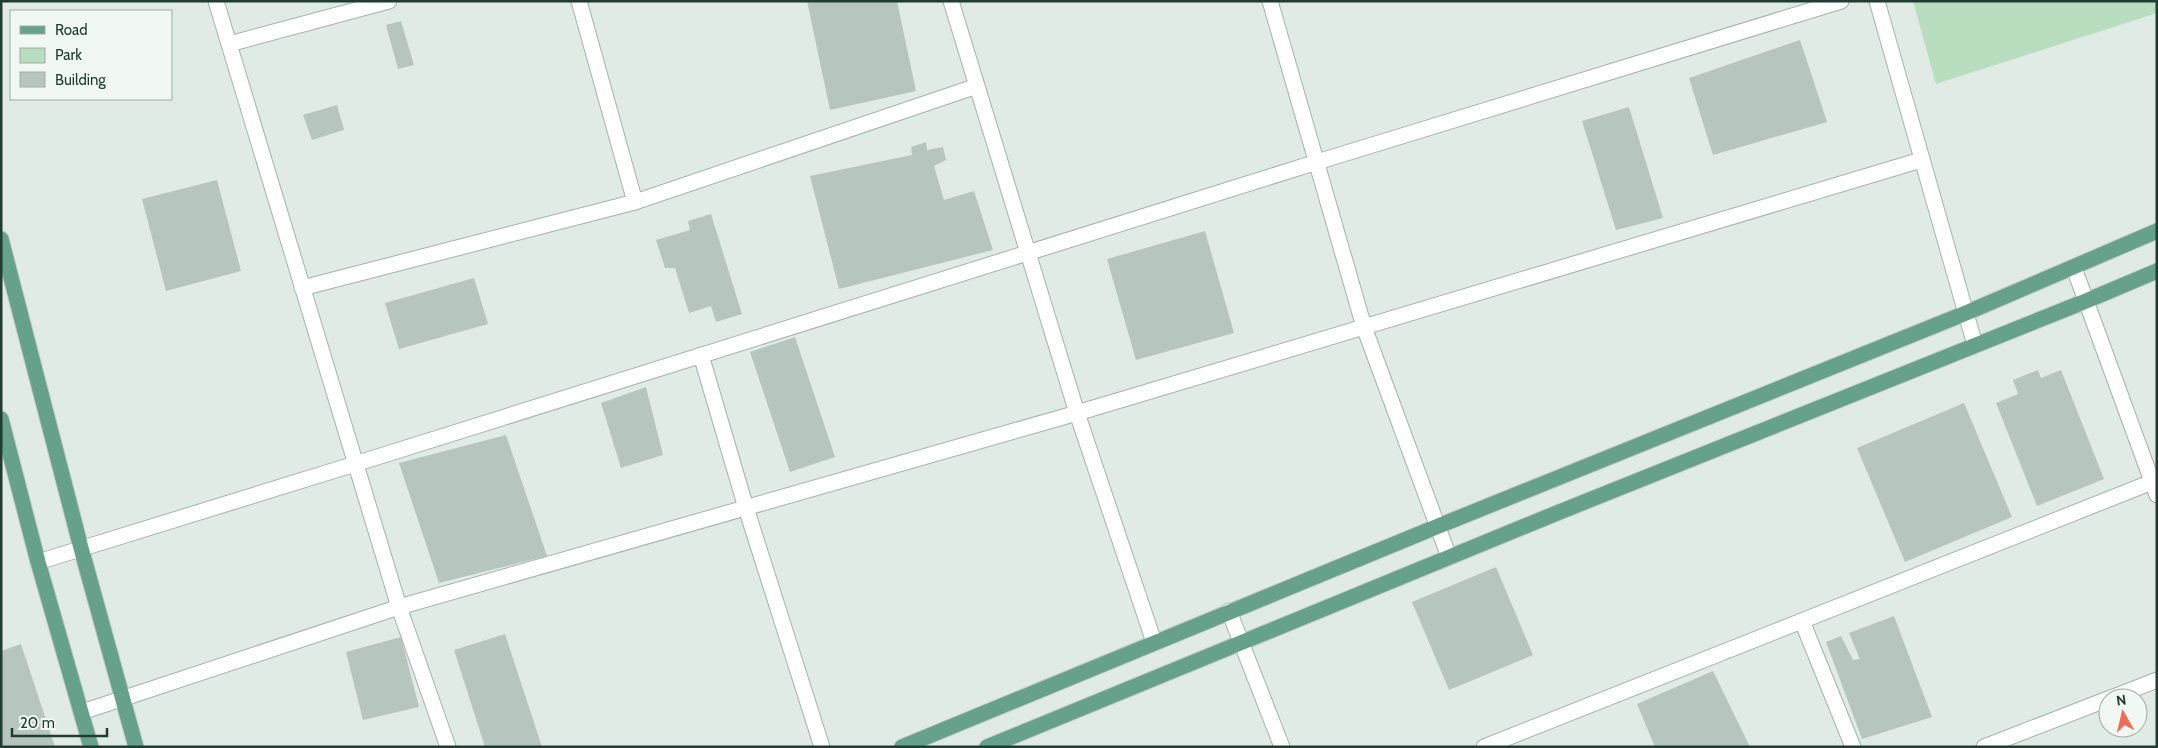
<svg xmlns="http://www.w3.org/2000/svg" width="2158" height="748" viewBox="0 0 2158 748" font-family="Cabin,sans-serif">
<rect width="100%" height="100%" fill="#e1ebe5"/>
<path fill="#b9ddbf" d="M1913 1H2157V13L1936 84Z"/>
<g fill="#b6c6be">
<path d="M807 1H897L916 91 830 110Z"/>
<path d="M401 21 414 65 398 69 386 25Z"/>
<path d="M1800 40 1827 122 1713 155 1689 78Z"/>
<path d="M337 105 344 130 312 140 303 115Z"/>
<path d="M1629 107 1663 218 1616 230 1582 121Z"/>
<path d="M926 142 927 150 943 147 946 160 934 166 944 200 974 191 993 250 839 289 810 176 912 155 911 147Z"/>
<path d="M217 180 241 271 166 291 142 199Z"/>
<path d="M711 214 742 314 716 322 711 306 689 313 675 268H665L656 240 690 230 688 221Z"/>
<path d="M1205 231 1234 333 1136 360 1107 259Z"/>
<path d="M474 278 488 324 399 349 385 303Z"/>
<path d="M795 337 835 457 790 472 750 352Z"/>
<path d="M2038 370 2041 378 2061 370 2104 479 2037 506 1996 403 2018 394 2013 380Z"/>
<path d="M646 387 663 455 621 468 601 403Z"/>
<path d="M1964 403 2012 517 1905 562 1857 448Z"/>
<path d="M506 435 547 556 439 583 399 463Z"/>
<path d="M1496 567 1533 655 1449 690 1412 602Z"/>
<path d="M1894 616 1932 717 1862 739 1826 642 1841 636 1853 660 1860 659 1849 633Z"/>
<path d="M505 634 542 747H485L454 650Z"/>
<path d="M401 637 419 707 363 720 346 652Z"/>
<path d="M21 644 55 747H1V651Z"/>
<path d="M1713 671 1750 747H1655L1637 704Z"/>
</g>
<g fill="none" stroke-linecap="round" stroke-linejoin="round">
<g stroke="#a4b3ac" stroke-width="17">
<g id="minor">
<path d="M216 1 399 607 448 747"/>
<path d="M579 1 635 202"/>
<path d="M951 1 1077 413 1154 642"/>
<path d="M1270 1 1364 327 1449 557"/>
<path d="M1877 1 1975 345"/>
<path d="M229 44 389 1"/>
<path d="M2074 268 2157 495"/>
<path d="M302 288 635 202 977 86"/>
<path d="M701 355 746 508 822 747"/>
<path d="M38 562 355 464 1317 162 1841 1"/>
<path d="M1229 611 1282 747"/>
<path d="M1802 621 1853 747"/>
<path d="M2111 698 2157 680"/>
<path d="M82 712 399 607 1077 413 1921 160"/>
<path d="M1484 747 2152 482"/>
<path d="M1984 747 2108 699"/>
</g>
</g>
<g stroke="#c1c8c6" stroke-width="17">
<g id="primary">
<path d="M1 239 81 548 136 747"/>
<path d="M1 419 38 562 91 747"/>
<path d="M902 747 1436 527 1966 313 2157 231"/>
<path d="M987 747 1557 513 2086 301 2157 271"/>
</g>
</g>
<use href="#minor" stroke="#fff" stroke-width="15"/>
<use href="#primary" stroke="#65a18b" stroke-width="15"/>
</g>
<rect width="2158" height="748" fill="none" stroke="#213c32" stroke-width="5"/>
<rect x="10" y="10" width="162" height="90" fill="#f1f8f4" stroke="#9eada6"/>
<rect x="20" y="26" width="25" height="8" fill="#65a18b" stroke="#9eada6"/>
<text x="55" y="35" font-size="15" fill="#213c32">Road</text>
<rect x="20" y="48" width="25" height="15" fill="#b9ddbf" stroke="#9eada6"/>
<text x="55" y="60" font-size="15" fill="#213c32">Park</text>
<rect x="20" y="72" width="25" height="15" fill="#b6c6be" stroke="#9eada6"/>
<text x="55" y="85" font-size="15" fill="#213c32">Building</text>
<g transform="translate(2123 713) rotate(352)"><circle r="24" fill="#f1f8f4" stroke="#9eada6"/>
<path d="M0-4L9 19L0 12L-9 19Z" fill="#f26c59"/>
<text y="-8" font-size="14" font-weight="bold" text-anchor="middle" fill="#213c32">N</text>
</g>
<path d="M12 728v8h95v-8" fill="none" stroke="#213c32" stroke-width="2.5"/>
<text x="20" y="728" font-size="15" fill="#213c32" stroke="#f1f8f4" stroke-width="4" paint-order="stroke">20 m</text>
</svg>
